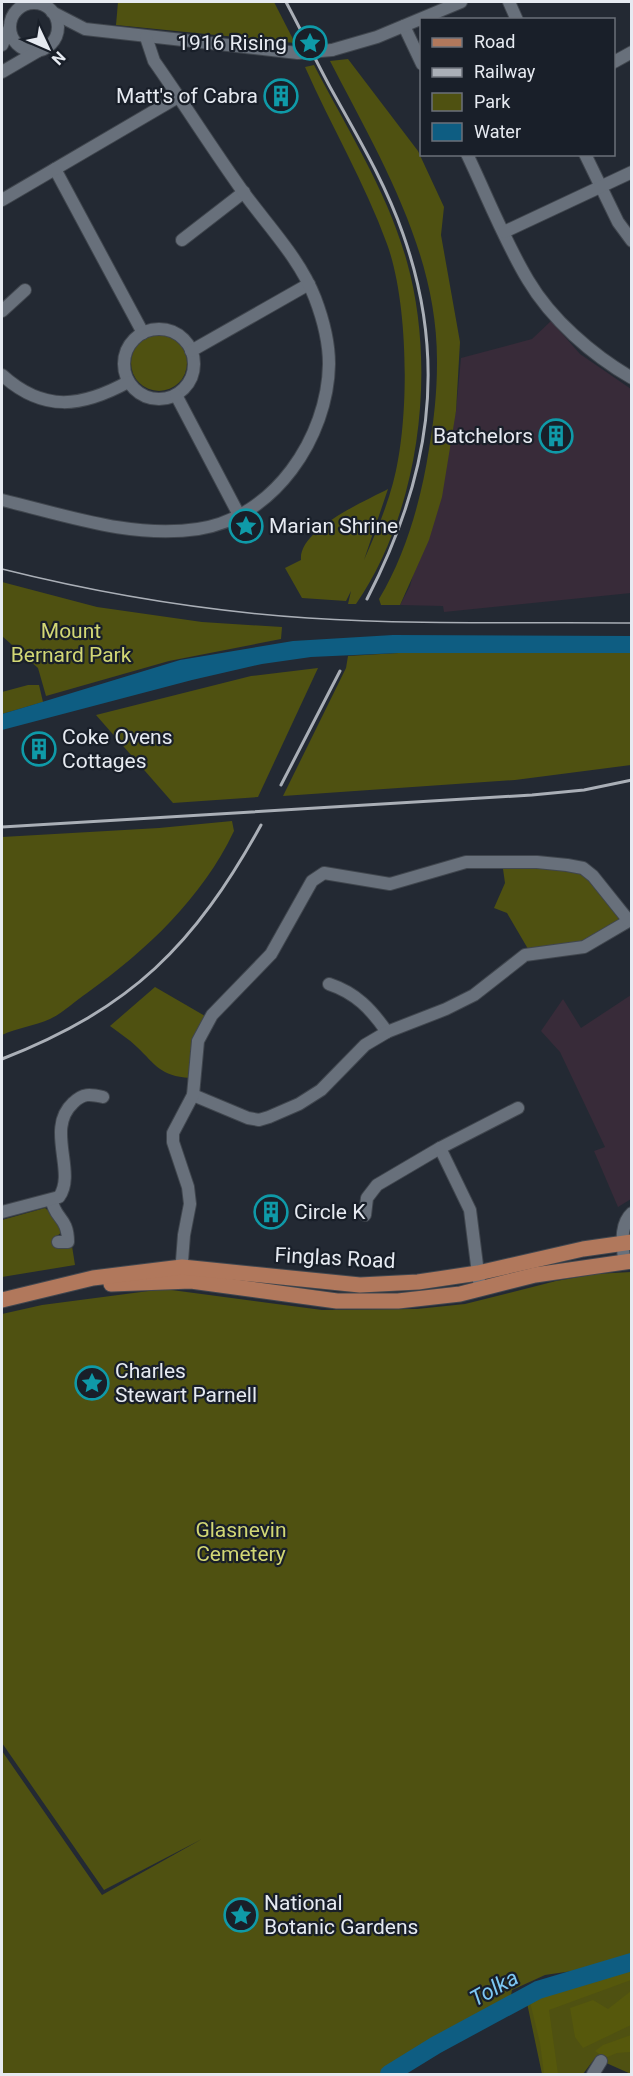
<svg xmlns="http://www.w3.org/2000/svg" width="633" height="2076" viewBox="0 0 633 2076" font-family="Roboto,sans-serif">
<rect width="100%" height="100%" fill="#232933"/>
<g fill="#382b39">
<path d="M551 321 580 354 631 389V593L444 612 443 606 400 605 410 586 456 411 461 358 532 339Z"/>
<path d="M631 995V1199L618 1207 594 1151 605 1147 560 1052 541 1031 563 999 581 1028Z"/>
</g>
<g fill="#4f5111">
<path d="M118 2H274L295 43 116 25Z"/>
<path d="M348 59 418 151 444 207 441 235 460 342 456 411 442 497 429 540 400 605H381L379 599C406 554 421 500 429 449 434 420 437 392 437 363 438 252 379 156 330 61Z"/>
<path d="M314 65C347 129 388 192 407 262 437 369 420 511 356 604H348L351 591 346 601 302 598 285 568 301 560C298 530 365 501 388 489L364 560C375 535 386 509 393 483 410 421 409 304 387 244 365 183 331 126 305 67Z"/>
<circle cx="159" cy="363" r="28"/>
<path d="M2 582 97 607 202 622 282 627 281 639 169 661 46 696 38 668 2 636Z"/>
<path d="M398 653H631V765L515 780 283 796 346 668 348 656Z"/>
<path d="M318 668 258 797 173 803 96 715 251 676Z"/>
<path d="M28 685H39L43 702 2 714V692Z"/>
<path d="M232 821 234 831C202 898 147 950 87 993 75 1001 63 1013 50 1019 34 1026 17 1028 2 1035V837L159 828Z"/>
<path d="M502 862 583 868 629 921 605 936 531 954 507 913 494 908 505 883Z"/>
<path d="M155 987 205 1016 193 1037 190 1078C160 1076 156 1065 137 1047 129 1039 119 1033 110 1026Z"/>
<path d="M45 1208 50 1212 63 1231 57 1236 72 1246 75 1265 2 1277V1220Z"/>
<path d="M631 1272V1957L606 1966 545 1975 512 1990 510 2001 441 2034 380 2074H2V1751L102 1895 202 1839 104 1890 2 1743V1314L42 1305 164 1289 322 1310 417 1309 465 1304 556 1281 596 1274Z"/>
<path d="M631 1971V2074L595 2058 583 2074H542L527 2003Z"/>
</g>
<g fill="#56580c">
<path d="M631 1963V1980L549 2010 558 2074H544L540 2043 529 1998Z"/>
<path d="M631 1991V2025L583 2048 575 2037 570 2008 593 2000 608 2009Z"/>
<path d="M631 2035 630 2052 617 2053 605 2058 595 2051 603 2045Z"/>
</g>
<path fill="#0e5d82" d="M393 635 631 636V653H398L311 657 262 664 192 680 2 730V714L29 706 180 660 293 641Z"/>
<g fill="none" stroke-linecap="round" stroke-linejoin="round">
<path stroke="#0e5d82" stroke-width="18" d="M389 2074 436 2045 538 1990 632 1962"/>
<g stroke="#40464e" stroke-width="14">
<g id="minor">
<path d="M509 2 517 20"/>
<circle cx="34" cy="27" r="24"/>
<path d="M52 12 85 29 298 53"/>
<path d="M404 26 422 64"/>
<path d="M2 45 10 27"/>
<path d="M332 50 377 37 461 2"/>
<path d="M614 62 632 52"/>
<path d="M2 72 38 51"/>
<path d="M467 154C487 196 504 240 528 280 551 319 592 355 632 378"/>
<path d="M585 154 618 222 632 241"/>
<path d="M55 169 143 333"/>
<path d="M2 200 178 97"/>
<path d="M504 232 632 172"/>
<path d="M182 240 244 192"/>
<path d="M2 311 25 290"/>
<circle cx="159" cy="364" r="35"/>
<path d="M191 351 309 284"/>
<path d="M2 375C44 413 82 407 128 382"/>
<path d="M176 395 239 515"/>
<path d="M2 500C65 515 132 539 198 529 274 518 328 437 329 364 329 342 323 319 315 298 300 259 268 226 244 193 213 150 185 105 154 61L146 37"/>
<path d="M329 984C356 993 371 1009 387 1032"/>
<path d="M193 1095 248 1118 259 1120 269 1117 299 1104 321 1090 365 1045 387 1032 446 1009 474 995 525 955 584 947 632 919"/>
<path d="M52 1201C55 1219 68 1217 68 1242H58"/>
<path d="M2 1212 59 1197C77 1172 45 1129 73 1103 83 1093 90 1094 103 1097"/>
<path d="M365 1215 367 1198 377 1185 440 1148"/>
<path d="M624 1261C623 1245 619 1225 632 1213"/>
<path d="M181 1274 184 1235 190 1204 188 1187 173 1142V1133L193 1095 198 1041 212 1015 271 954 312 881 324 873 390 884 466 862H537L567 865 583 868 593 876 629 921"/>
<path d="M479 1281 470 1210 440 1148 518 1108"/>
<path d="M593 2074 601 2061"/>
</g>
</g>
<g stroke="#40464e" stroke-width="17">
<g id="major">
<path d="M111 1284 191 1281 337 1301H398L460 1294 535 1275 632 1261"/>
<path d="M2 1300 93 1278 182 1267 360 1285 418 1282 478 1273 583 1249 632 1242"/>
</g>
</g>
<use href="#minor" stroke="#68707b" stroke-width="12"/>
<use href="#major" stroke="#b1785c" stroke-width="15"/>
<path stroke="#aaafb7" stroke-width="1.5" d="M2 569C102 594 205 611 308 618 415 625 524 622 632 623"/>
<g stroke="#aaafb7" stroke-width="3">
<path d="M286 2C301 30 315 59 330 87 356 134 385 182 403 234 449 364 429 479 367 599"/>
<path d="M281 785 340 671"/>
<path d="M2 827 532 795 584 790 632 780"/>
<path d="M2 1059C132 1008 194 946 261 825"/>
</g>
<g stroke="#40464e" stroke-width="14" stroke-linecap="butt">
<path id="minor-bridge" d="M298 53 332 50"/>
</g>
<use href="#minor-bridge" stroke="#68707b" stroke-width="12"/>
</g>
<defs>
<g id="sight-ring" transform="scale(1.725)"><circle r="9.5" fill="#191f29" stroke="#0f9aa8" stroke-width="1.5"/><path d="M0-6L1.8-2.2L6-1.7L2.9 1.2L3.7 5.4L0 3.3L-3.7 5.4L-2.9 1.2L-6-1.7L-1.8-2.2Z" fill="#0f9aa8"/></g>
<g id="building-ring" transform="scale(1.725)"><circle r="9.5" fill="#191f29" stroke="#0f9aa8" stroke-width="1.5"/><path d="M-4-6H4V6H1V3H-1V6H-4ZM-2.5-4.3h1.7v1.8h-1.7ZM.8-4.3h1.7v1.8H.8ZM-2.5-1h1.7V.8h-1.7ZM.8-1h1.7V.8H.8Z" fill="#0f9aa8"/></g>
</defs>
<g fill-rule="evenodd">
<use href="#sight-ring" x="310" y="43"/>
<use href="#building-ring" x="281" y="96"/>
<use href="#building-ring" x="556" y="436"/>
<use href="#sight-ring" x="246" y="526"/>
<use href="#building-ring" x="39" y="749"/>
<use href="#building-ring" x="271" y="1212"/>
<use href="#sight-ring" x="92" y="1383"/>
<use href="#sight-ring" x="241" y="1915"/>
</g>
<g text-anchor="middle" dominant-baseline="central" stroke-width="4.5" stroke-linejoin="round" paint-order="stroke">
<g font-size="21" fill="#e6eaf1" stroke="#191f29" text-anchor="start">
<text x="287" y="43" text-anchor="end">1916 Rising</text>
<text x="258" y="96" text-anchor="end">Matt's of Cabra</text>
<text x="533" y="436" text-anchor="end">Batchelors</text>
<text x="269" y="526">Marian Shrine</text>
<text x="62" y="737">Coke Ovens<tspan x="62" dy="24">Cottages</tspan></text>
<text x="294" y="1212">Circle K</text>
<text x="115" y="1371">Charles<tspan x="115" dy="24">Stewart Parnell</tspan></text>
<text x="264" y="1903">National<tspan x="264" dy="24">Botanic Gardens</tspan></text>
</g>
<g font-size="21" fill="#d2d775" stroke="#191f29">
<text x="71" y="631">Mount<tspan x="71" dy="24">Bernard Park</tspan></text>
<text x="241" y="1530">Glasnevin<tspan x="241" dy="24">Cemetery</tspan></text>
</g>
<g font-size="21" fill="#e6eaf1" stroke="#191f29">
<text transform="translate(335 1258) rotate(3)">Finglas Road</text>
</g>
<g font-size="22" font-style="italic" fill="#7dc8f4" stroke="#191f29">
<text transform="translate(494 1988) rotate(-29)">Tolka</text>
</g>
</g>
<rect width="633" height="2076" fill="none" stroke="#e6eaf1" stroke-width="6"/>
<rect x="420" y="18" width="195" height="138" fill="#191f29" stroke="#6b7079" stroke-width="1.5"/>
<rect x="432" y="38" width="30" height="9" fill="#b1785c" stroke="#6b7079" stroke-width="1.5"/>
<text x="474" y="48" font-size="18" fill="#e6eaf1">Road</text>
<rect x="432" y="68" width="30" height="9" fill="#aaafb7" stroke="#6b7079" stroke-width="1.5"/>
<text x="474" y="78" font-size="18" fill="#e6eaf1">Railway</text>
<rect x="432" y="93" width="30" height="18" fill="#4f5111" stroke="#6b7079" stroke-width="1.5"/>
<text x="474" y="108" font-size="18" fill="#e6eaf1">Park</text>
<rect x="432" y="123" width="30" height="18" fill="#0e5d82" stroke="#6b7079" stroke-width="1.5"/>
<text x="474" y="138" font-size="18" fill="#e6eaf1">Water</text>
<g transform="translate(48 48) rotate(134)" stroke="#191f29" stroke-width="4.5" paint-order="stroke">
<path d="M0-4.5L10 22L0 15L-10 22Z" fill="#e6eaf1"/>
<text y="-9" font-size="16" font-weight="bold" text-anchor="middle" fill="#e6eaf1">N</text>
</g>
</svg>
